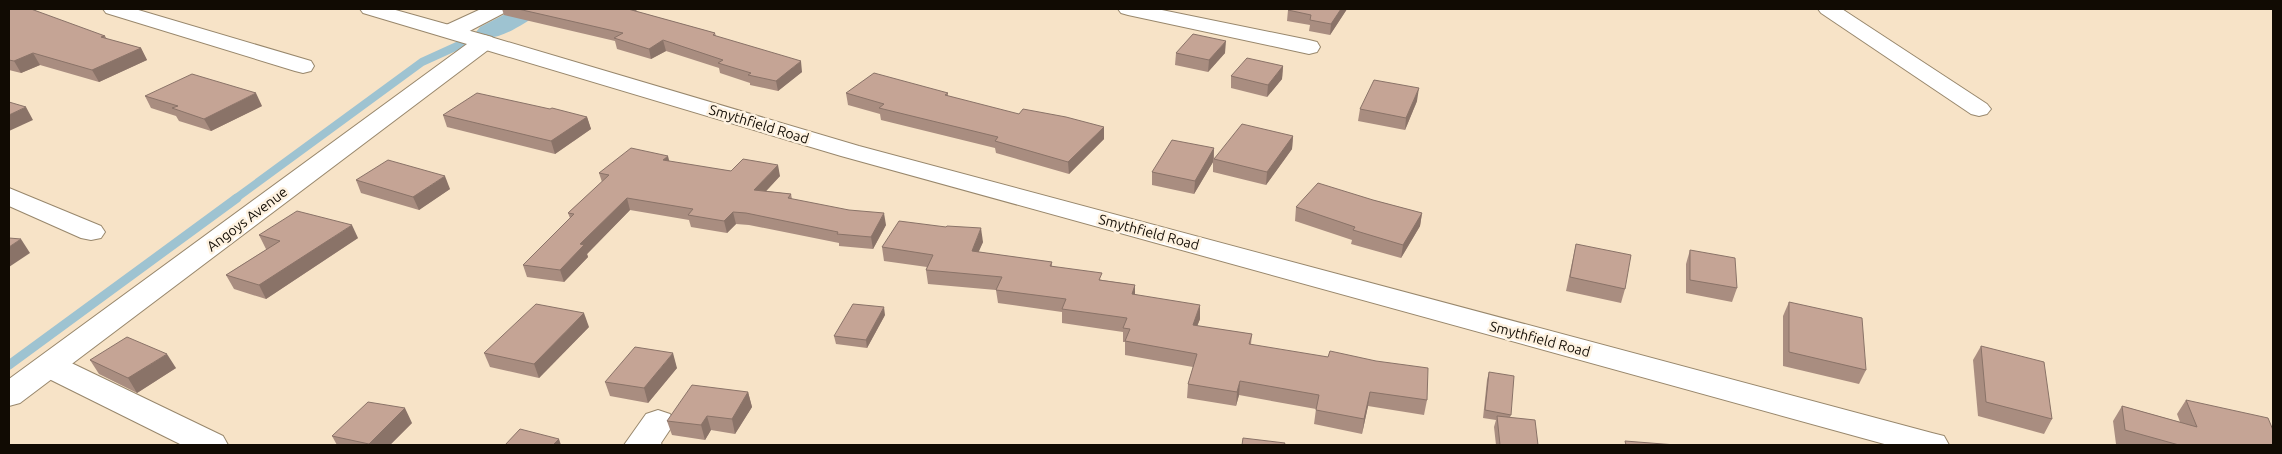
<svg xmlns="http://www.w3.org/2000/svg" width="2282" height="454" viewBox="0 0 2282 454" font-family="Ubuntu,sans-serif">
<rect width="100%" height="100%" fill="#f7e3c7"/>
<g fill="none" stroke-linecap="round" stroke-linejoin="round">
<path stroke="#9ec3d1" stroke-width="8" d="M235 199 422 62 488 32"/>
<path stroke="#9ec3d1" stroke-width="9" d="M9 365 237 198"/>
<path fill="#9ec3d1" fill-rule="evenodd" d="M515 9H543L540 14C523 23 500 42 480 37L476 32 480 27Z"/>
<g stroke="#98876c" stroke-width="2">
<g id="street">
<path d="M103 9H135L311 61 314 66 311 71 303 73 295 71 106 13Z"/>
<path d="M481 9H507L504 13 460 36 452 37 444 36 441 31 444 26Z"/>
<path d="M1118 9H1157L1309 40 1317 42 1320 47 1317 52 1309 54 1128 15 1121 13Z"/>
<path d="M1818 9H1842L1987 104 1991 109 1987 114 1979 116 1971 114 1821 13Z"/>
<path d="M484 35 859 146 1932 433 1944 436 1949 445H1888L841 156 476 47 473 42 476 37Z"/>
<path d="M9 188 101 226 105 232 101 238 91 240 81 238 9 206Z"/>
<path d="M50 355 61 358 223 436 228 445H182L39 374 34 366 39 358Z"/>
<path d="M658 410 670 414 675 422 661 443 662 445H624L646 414Z"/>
</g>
</g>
<g stroke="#98876c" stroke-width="2">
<path id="secondary" d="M360 9H392L492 37 495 42 492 47 20 403 9 406V379L467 44 363 13Z"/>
</g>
<use href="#street" fill="#fff" fill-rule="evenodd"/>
<use href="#secondary" fill="#fff" fill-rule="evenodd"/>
</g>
<g fill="#a98d80">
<path d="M9 9 105 36 107 39 141 48 147 60 99 82 40 65 21 73 9 70Z"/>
<path d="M502 9H639L635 11 715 33 716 36 802 72 778 91 750 85V83L720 73 719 68 666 51 651 59 617 49 615 41 504 15Z"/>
<path d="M1289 9H1347L1330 35 1309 31 1310 25 1287 21 1288 10Z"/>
<path d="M1176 53H1225L1208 72 1175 65Z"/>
<path d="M1283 66 1282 79 1267 97 1231 88V76Z"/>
<path d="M846 93H948V96L1104 139 1069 174 996 153 995 148 881 120 880 114 848 105Z"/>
<path d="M145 96 262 106 211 131 179 121 176 116 151 108Z"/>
<path d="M1417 101 1405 130 1358 121 1360 109Z"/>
<path d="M550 109 587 117 591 129 555 154 447 127 443 115Z"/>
<path d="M1293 136 1292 149 1266 185 1213 172V162L1194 194 1152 185V172L1214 148V158Z"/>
<path d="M670 162 731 171 780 176 766 191 791 194 792 199 886 225 873 249 839 246V243L749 225 736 224 727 233 691 227 689 220 630 210 587 254 588 257 564 282 527 277 523 265 570 218 568 213 602 182 599 173Z"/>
<path d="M356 180 450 189 419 210 361 193Z"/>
<path d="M1373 200 1422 213 1420 226 1401 258 1351 244 1352 240 1295 221 1296 207Z"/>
<path d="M259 235 358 238 266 299 234 289 226 275 267 249H266Z"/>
<path d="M983 242 978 252 1052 262V266L1102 280 1135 285V294L1200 319 1197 326 1252 334 1251 344 1427 400 1424 415 1368 406 1362 434 1314 424 1316 409 1239 395 1236 406 1187 398 1188 384 1193 367 1125 355V342H1123V332L1062 323V312L998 303 996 290 928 284 926 270 927 267 884 261 882 247Z"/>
<path d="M1576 244 1625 289 1621 303 1566 291Z"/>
<path d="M1690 250 1737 288 1732 302 1686 293V264Z"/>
<path d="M1789 302 1866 370 1859 384 1783 366V316Z"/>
<path d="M885 315 867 348 836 344 834 336Z"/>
<path d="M589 327 539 378 490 367 484 353Z"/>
<path d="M1981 346 2052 419 2044 434 1978 416 1973 360Z"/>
<path d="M90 360 176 368 137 393 99 374Z"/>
<path d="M677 368 648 403 610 396 605 382Z"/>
<path d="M1489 372 1511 415 1510 417 1538 445H1496L1494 427 1496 420 1483 418 1487 380Z"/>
<path d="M748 392 752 407 735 434 711 430 705 440 672 435 667 421Z"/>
<path d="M2186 400 2273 445H2119L2116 444 2113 421 2122 406 2180 422 2177 414Z"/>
<path d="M412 423 390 445H337L332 436Z"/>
</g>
<g fill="#8a7368">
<path d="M621 9H639L623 17Z"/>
<path d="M1341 9H1347L1330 35 1331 24Z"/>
<path d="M663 40 666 51 651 59 649 49Z"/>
<path d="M1226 41 1225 53 1208 72 1209 60Z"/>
<path d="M141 48 147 60 99 82 92 70Z"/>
<path d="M33 53 40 65 21 73 14 61Z"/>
<path d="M801 61 802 72 778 91 776 81Z"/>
<path d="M1283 66 1282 79 1267 97 1268 85Z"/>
<path d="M1419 88 1417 101 1405 130 1406 118Z"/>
<path d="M256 93 262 106 211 131 204 119Z"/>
<path d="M26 107 33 120 9 131V115Z"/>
<path d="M587 117 591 129 555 154 551 141Z"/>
<path d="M1104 127V139L1069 174 1068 162Z"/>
<path d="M1293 136 1292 149 1266 185 1267 172Z"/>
<path d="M1214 148 1213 162 1194 194 1195 181Z"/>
<path d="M668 156 671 168 663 160Z"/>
<path d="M778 165 780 176 756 202 754 190Z"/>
<path d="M445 176 450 189 419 210 413 197Z"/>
<path d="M627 198 630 210 587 254 588 257 564 282 560 270 580 244Z"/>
<path d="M733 212 736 224 727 233 724 221Z"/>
<path d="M884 213 886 225 873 249 871 237Z"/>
<path d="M1422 213 1420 226 1401 258 1403 245Z"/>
<path d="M352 225 358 238 266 299 259 285Z"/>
<path d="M981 228 983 242 973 265 972 251Z"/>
<path d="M21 239 30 253 9 267V247Z"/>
<path d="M1135 285V299L1132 294Z"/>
<path d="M1200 305V319L1192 339 1193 325Z"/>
<path d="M884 307 885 315 867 348 866 340Z"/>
<path d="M584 313 589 327 539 378 534 364Z"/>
<path d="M673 353 677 368 648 403 644 388Z"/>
<path d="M167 354 176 368 137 393 128 378Z"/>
<path d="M1240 381 1239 395 1236 406 1237 392Z"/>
<path d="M748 392 752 407 735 434 732 419Z"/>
<path d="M1370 392 1368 406 1362 434 1364 419Z"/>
<path d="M405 408 412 423 390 445H370L369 444Z"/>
<path d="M707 416 711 430 705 440 701 425Z"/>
<path d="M559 439 561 445H553Z"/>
</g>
<g fill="#c5a495" stroke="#8a7368">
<path d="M9 9H31L105 36 101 37 141 48 92 70 33 53 14 61 9 60Z"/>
<path d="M518 9H628L715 33 713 35 801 61 776 81 748 75 751 73 718 63 723 60 663 40 649 49 614 38 623 33Z"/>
<path d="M1289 9H1341L1331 24 1310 20 1311 15 1288 10Z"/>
<path d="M1193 34 1226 41 1209 60 1176 53Z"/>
<path d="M1247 58 1283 66 1268 85 1231 76Z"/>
<path d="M874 73 948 93 945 95 1019 114 1023 109 1066 117 1104 127 1068 162 995 141 998 137 879 108 884 104 846 93Z"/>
<path d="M192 74 256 93 204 119 172 108 178 106 145 96Z"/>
<path d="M1374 80 1419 88 1406 118 1360 109Z"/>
<path d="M477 93 550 109 552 108 587 117 551 141 443 115Z"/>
<path d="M9 102 26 107 9 115Z"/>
<path d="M1242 124 1293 136 1267 172 1214 159Z"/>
<path d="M1172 140 1214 148 1195 181 1152 172Z"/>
<path d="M631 148 668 156 663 160 731 171 743 159 778 165 754 190 791 194 788 198 849 210 884 213 871 237 837 234 838 232 746 213 733 212 724 221 688 215 693 209 627 198 580 244 584 245 560 270 523 265 574 214 568 213 609 175 599 173Z"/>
<path d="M388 160 445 176 413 197 356 180Z"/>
<path d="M1318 183 1373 200 1422 213 1403 245 1353 230 1355 227 1296 207Z"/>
<path d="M297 211 352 225 259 285 226 275 280 241 259 235Z"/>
<path d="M899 221 946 227 947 226 981 228 972 251 1052 262 1050 266 1102 273 1099 280 1135 285 1132 294 1200 305 1193 325 1252 334 1249 344 1328 357 1330 351 1376 361 1428 368 1427 400 1370 392 1364 419 1316 410 1319 395 1240 381 1237 392 1188 384 1197 354 1125 341 1130 329 1123 328 1127 318 1062 309 1066 299 996 290 1002 277 926 270 933 255 882 247Z"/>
<path d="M9 238 21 239 9 247Z"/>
<path d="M1576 244 1631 255 1625 289 1570 277Z"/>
<path d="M1690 250 1735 258 1737 288 1690 280Z"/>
<path d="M1789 302 1862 318 1866 370 1789 352Z"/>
<path d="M536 304 584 313 534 364 484 353Z"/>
<path d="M853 304 884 307 866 340 834 336Z"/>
<path d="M127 337 167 354 128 378 90 360Z"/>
<path d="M1981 346 2044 362 2052 419 1986 402Z"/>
<path d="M635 347 673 353 644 388 605 382Z"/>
<path d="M1489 372 1514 376 1511 415 1485 410Z"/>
<path d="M692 385 748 392 732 419 707 416 701 425 667 421Z"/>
<path d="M2186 400 2268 418 2273 430V445H2179L2125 430 2122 406 2197 427Z"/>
<path d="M368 402 405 408 369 444 332 436Z"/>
<path d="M1497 416 1535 420 1538 445H1500Z"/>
<path d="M520 429 559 439 553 445H505Z"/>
<path d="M1243 438 1285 443 1284 445H1242Z"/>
<path d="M1625 441 1676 445H1626Z"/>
</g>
<g text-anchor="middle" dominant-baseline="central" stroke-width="5" stroke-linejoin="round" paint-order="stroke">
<g font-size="14" fill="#110b03" stroke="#fef2e0">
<text transform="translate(759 124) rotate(17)">Smythfield Road</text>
<text transform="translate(247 219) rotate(-37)">Angoys Avenue</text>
<text transform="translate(1149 232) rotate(15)">Smythfield Road</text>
<text transform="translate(1540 339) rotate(15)">Smythfield Road</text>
</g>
</g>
<rect width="2282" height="454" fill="none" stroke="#110b03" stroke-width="20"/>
</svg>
